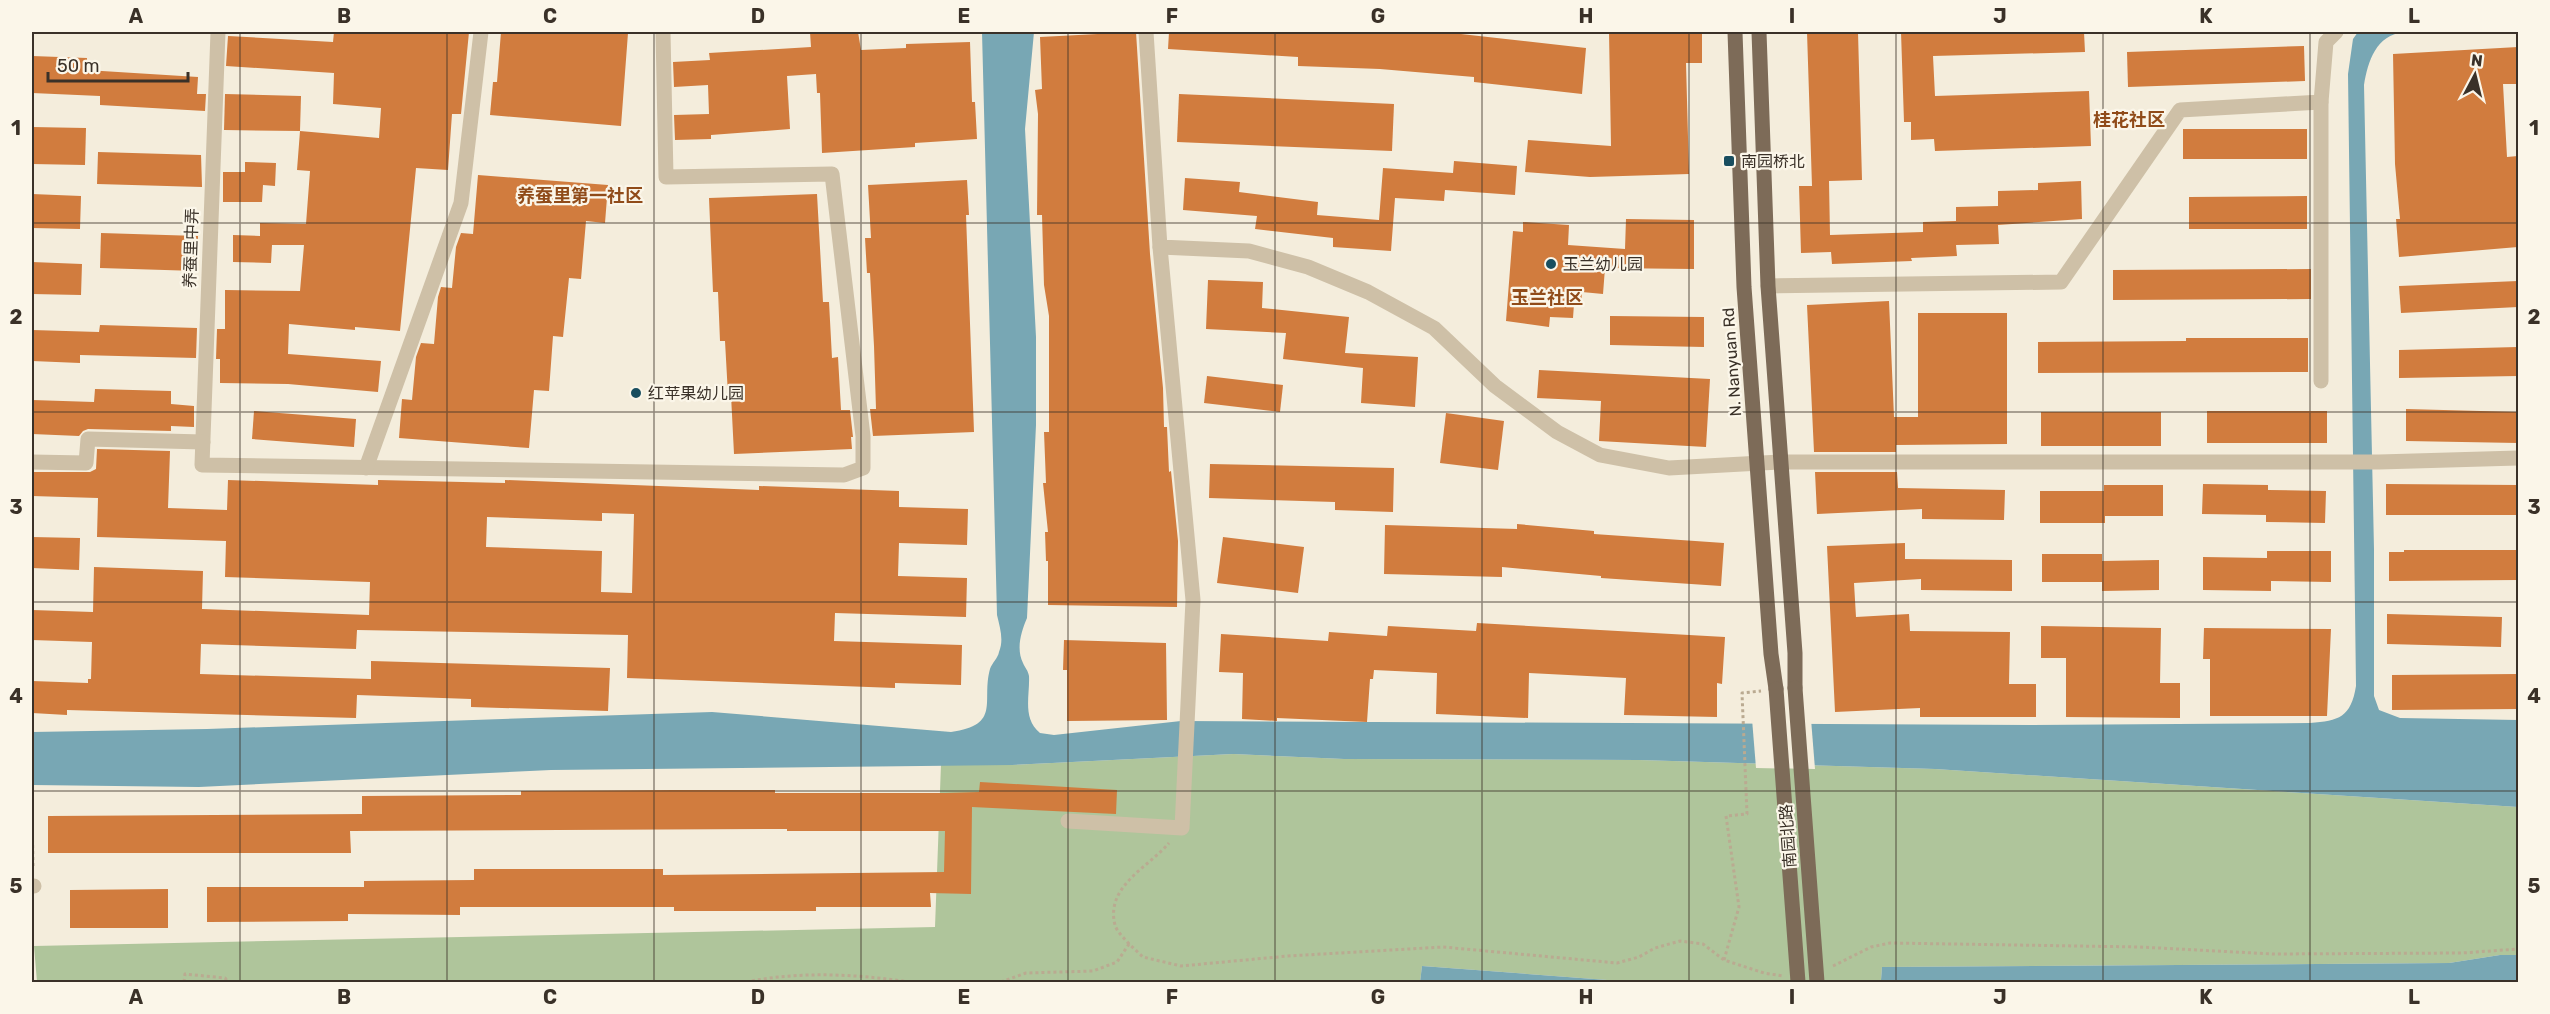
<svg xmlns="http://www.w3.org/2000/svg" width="2550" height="1014" viewBox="0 0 2550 1014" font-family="Rubik,'Noto Sans SC',sans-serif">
<rect width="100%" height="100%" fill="#f4eddc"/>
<path fill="#afc59b" d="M1233 754 1344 759 1639 760 1935 769 2518 807V955H2500L2449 963 1882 967 1881 980 1870 982H1634L1422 966 1420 982H37L34 946 935 927 941 764 1012 765Z"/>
<g fill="#78a7b4">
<path d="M982 32H1034L1025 129 1036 337V425L1027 618C1021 632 1016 649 1023 663 1025 668 1028 670 1029 676 1030 696 1022 718 1040 733L1054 735 1181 721 2029 725 2310 723C2339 721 2351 717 2356 686L2348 74 2353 39 2358 32H2404C2376 35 2368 61 2364 85L2374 549V696L2379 710 2400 718 2518 720V807L1935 769 1639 760 1344 759 1233 754 1012 765 551 770 199 787 32 785V732L207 729 712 712 951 732C1002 725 981 701 990 669 992 663 998 658 999 652 1004 640 1000 628 997 615Z"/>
<path d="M2500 955H2518V982H1870L1881 980 1882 967 2449 963Z"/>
<path d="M1422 966 1634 982H1420Z"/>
</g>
<path fill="#f4eddc" d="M1752 719H1811L1815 769 1756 768Z"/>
<g fill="#d17c3e" fill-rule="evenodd">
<path d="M334 32H469L461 114H452L448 170 416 168 400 331 355 327V330L289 324 288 354 381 361 378 392 288 384 220 383V359H216L217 329H225V290L300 291 304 245H272L271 263 233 262V235L260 236V223L306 224 310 171 297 170 300 131 379 138 381 108 333 104 334 73 226 66 228 36 333 42Z"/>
<path d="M501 32 628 33 621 126 490 115 493 82H497Z"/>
<path d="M810 32H858L861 50 906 48V44L970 42 972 102H975L977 139 915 143V147L822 153 820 93H817L816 74 787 76 790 129 711 135V139L675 140 674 115 709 114 708 85 674 87 673 62 710 60 709 53 811 47Z"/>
<path d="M1136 32 1150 254 1163 388 1164 427H1167L1169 472 1171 471 1178 541 1177 607 1048 605V561H1046L1045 532H1048L1043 483H1046L1044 432H1049V316L1044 285 1042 215H1037L1038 114 1035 90 1042 89 1040 37Z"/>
<path d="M1169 32H1443L1586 48 1582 94 1474 82V77L1380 69 1298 66V57L1168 49Z"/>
<path d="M1609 32H1702V63H1686L1689 174 1590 177 1525 172 1528 140 1611 146Z"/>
<path d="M1807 32H1858L1862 180 1829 181 1830 235 1923 232V222L1956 221V207L1998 206V191L2038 190V183L2081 181 2082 219 1998 225 1999 244 1956 245 1957 256 1911 258 1912 261 1832 264 1831 252 1801 253 1799 186H1812Z"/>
<path d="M1901 32H2084L2085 52 1933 56 1935 96 2089 91 2091 146 1935 151 1934 139 1911 140V122H1904Z"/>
<path d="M2304 46 2305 81 2128 87 2127 52Z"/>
<path d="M2518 47V84H2503L2507 157 2518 156V247L2399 257 2396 219H2400L2395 164 2393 54Z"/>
<path d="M32 56 87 58 86 70 198 77 197 94H206L205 111 100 105V96L32 93Z"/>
<path d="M225 94 301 96 300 131 224 130Z"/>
<path d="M1179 94 1394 104 1392 151 1177 142Z"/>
<path d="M32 127 86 128 85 165 32 164Z"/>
<rect x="2183" y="129" width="124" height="30"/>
<path d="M98 152 201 155 202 187 97 184Z"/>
<path d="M1454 161 1517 166 1515 195 1445 190 1444 201 1395 198 1391 251 1333 247V238L1255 229 1257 216 1183 210 1185 178 1240 182 1239 192 1318 202 1317 215 1379 220 1383 168 1453 173Z"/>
<path d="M245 162 276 163 275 186 263 185 262 202H223V172H245Z"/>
<path d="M478 175 608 185 605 223 586 221 581 279 569 278 563 337 553 336 549 391 534 390 529 448 399 438 402 399 412 400 416 357 421 343 434 344 438 297 441 287 452 288 456 247 461 233 473 234Z"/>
<path d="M967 180 969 215H966L974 432 873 436 870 409H876L874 346 870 273H867L865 238H871L868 185Z"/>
<path d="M32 194 81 196 80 229 32 228Z"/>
<path d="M817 194 823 302H829L832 358 838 357 841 410H850L853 437H851L852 449 734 454 731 395H728L725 341H720L718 292H713L709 198Z"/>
<path d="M2307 196V229H2189V197Z"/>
<path d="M1626 219 1694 220V269L1605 268 1603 294 1582 292 1581 305 1574 304 1573 318 1550 317 1549 327 1506 321 1513 231 1523 232V222L1569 225 1568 245 1625 249Z"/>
<path d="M101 233 198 236 197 271 100 268Z"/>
<path d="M32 262 82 264 81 295 32 294Z"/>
<path d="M2311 269V299L2113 300V270Z"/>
<path d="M1208 280 1263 282 1262 308 1349 317 1345 353 1418 357 1415 407 1361 403 1363 368 1283 359 1286 333 1206 329Z"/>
<path d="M2518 281V307L2401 313 2399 286Z"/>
<path d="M1889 301 1894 417H1918V313H2007V444L1896 445V452H1814L1807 305Z"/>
<path d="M1610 316 1704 317V347L1610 345Z"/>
<path d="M100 325 197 328 196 358 80 355V363L32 361V330L99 332Z"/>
<path d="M2186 338H2308V372L2038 373V342L2186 341Z"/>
<path d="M2518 347V376L2399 378V350Z"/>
<path d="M1539 370 1710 379 1706 447 1599 441 1601 401 1537 398Z"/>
<path d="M1207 376 1283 385 1280 412 1204 403Z"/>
<path d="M95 389 171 391V404L194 406V427L171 426V431L88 429 83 431 79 436 32 434V400L94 402Z"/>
<path d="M2406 409 2518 412V443L2406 441Z"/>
<path d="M254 411 356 419 354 447 252 439Z"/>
<rect x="2207" y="411" width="120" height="32"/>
<rect x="2041" y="412" width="120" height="34"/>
<path d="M1446 413 1504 421 1498 470 1440 463Z"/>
<path d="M97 449 170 451 168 508 227 510 228 480 378 485V480L505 483V480L759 490V486L899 491V507L968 509 967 545 899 543 898 576 967 578 966 617 835 613 834 641 962 645 961 685 895 683V688L627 678 628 635 357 630 356 649 201 644 200 674 371 679V661L610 668 608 711 471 707V699L357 695 356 718 67 710V715L32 713V681L88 683V679H91L92 642 32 640V610L93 612 94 567 203 571 202 609 369 615 370 582 225 577 226 541 97 537 98 498 32 496V472H90L96 469ZM602 513 634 514 632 593 601 592 602 551 486 547 487 517 602 521Z"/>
<path d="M1210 464 1394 468 1393 512 1335 510V502L1209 498Z"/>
<path d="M1815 472H1897L1898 488 2005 490 2004 520 1922 519V509L1817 514Z"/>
<path d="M2203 484 2268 485V490L2326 491 2325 523 2266 522V515L2202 514Z"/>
<path d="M2386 484 2518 485V515H2386Z"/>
<path d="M2104 485H2163V516H2105V523H2040V491H2104Z"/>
<path d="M1517 524 1594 531V534L1724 543 1721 586 1601 578V576L1502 567V577L1384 574 1385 525 1517 529Z"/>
<path d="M32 537 80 538 79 570 32 568Z"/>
<path d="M1223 537 1304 547 1298 593 1217 583Z"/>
<path d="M1905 543V559L2012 560V591L1921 590V579L1854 583 1856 617 1909 614 1910 631 2010 632 2009 684H2036V717H1920V708L1835 712 1827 546Z"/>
<path d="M2404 550H2518V580L2389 581V552H2404Z"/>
<path d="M2267 551H2331V582L2271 581V591L2203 590V557L2267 558Z"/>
<path d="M2042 554H2102V561L2159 560V590L2102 591V582H2042Z"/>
<path d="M2387 614 2502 617 2501 647 2387 644Z"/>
<path d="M1477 623 1725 637 1722 684 1717 683V717L1624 715 1626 678 1529 673 1528 718 1436 714 1437 673 1374 670 1373 679H1370L1367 722 1277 718V721L1242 719 1243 673 1219 672 1221 634 1328 641 1329 632 1387 636 1388 626 1476 631Z"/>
<path d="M2041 626 2161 628 2160 683H2180V718L2066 717V658H2041Z"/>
<path d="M2204 628 2331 629 2327 716H2210V659H2203Z"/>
<path d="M1064 640 1166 643 1167 720 1067 721V670H1063Z"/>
<path d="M2518 674V709L2392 710V675Z"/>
<path d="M980 782 1117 790 1116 814 972 807 971 894 930 893 931 907H816V911H674V907H460V915L348 914V921L207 922V887H364V881L474 880V869H663V875L944 872 945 831H787V829L350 831 351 853H48V816L362 814V796L521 795V791L674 790H775V793H945L979 792Z"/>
<path d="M168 889V928H70V890Z"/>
</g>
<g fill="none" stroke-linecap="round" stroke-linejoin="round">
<g stroke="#baaa91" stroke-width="3" stroke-dasharray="3 3" stroke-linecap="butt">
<path d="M32 809 33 869"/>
<path d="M1129 944C1125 939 1117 932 1115 925 1105 886 1149 867 1169 843"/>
<path d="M1724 960 1739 907 1726 816 1747 814 1742 693 1761 691"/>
<path d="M1833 966 1871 947 1890 943 2140 947 2273 954 2462 953 2518 949"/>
<path d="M184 982 185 974 225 978 228 982"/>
<path d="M539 982H563"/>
<path d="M746 982C801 971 854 974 910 982"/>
<path d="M1001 982 1026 973 1093 971 1117 962 1129 944 1143 957 1181 966 1288 956 1443 947 1617 963 1639 957 1655 948 1680 941 1703 944 1724 960 1764 973 1783 976"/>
</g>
<g stroke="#cec0a7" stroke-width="15">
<path d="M218 32 202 465 844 475 863 468V436L832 174 666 177 663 32"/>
<path d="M1146 32 1160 247 1249 251 1308 267 1368 292 1434 328 1495 386 1557 432 1600 455 1669 468 1781 462H2379L2518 458"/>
<path d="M1768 286 2061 282 2180 110 2321 102 2326 42 2336 32"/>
<path d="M2321 381V102"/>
<path d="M32 462 86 463 88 439 203 442"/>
<path d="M366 468 461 203 481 32"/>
<path d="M1068 821 1182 828 1193 600 1160 247"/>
<path d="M32 886H34"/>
</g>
<g stroke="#7d6b58" stroke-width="15">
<path d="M1735 32 1744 287 1771 654 1776 689"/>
<path d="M1759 32 1768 286 1795 653V688"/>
</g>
<g stroke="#7d6b58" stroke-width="15">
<path d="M1795 688 1817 982"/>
<path d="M1776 689 1798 982"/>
</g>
</g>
<path fill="none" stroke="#3a3128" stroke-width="1.5" stroke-opacity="0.55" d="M240 32V982M447 32V982M654 32V982M861 32V982M1068 32V982M1275 32V982M1482 32V982M1689 32V982M1896 32V982M2103 32V982M2310 32V982M32 223H2518M32 412H2518M32 602H2518M32 791H2518"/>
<g fill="#194e5f" stroke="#fbf6e9" stroke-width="2">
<rect x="1723" y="155" width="12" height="12" rx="3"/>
<circle cx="1551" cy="264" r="6"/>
<circle cx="636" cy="393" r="6"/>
</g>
<g text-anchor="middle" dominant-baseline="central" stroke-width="4.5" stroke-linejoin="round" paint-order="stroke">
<g font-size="16" fill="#3a3128" stroke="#fbf6e9" text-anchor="start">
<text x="1741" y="161">南园桥北</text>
<text x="1563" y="264">玉兰幼儿园</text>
<text x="648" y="393">红苹果幼儿园</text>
</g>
<g font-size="16" fill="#3a3128" stroke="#fbf6e9">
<text transform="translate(191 248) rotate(-88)">养蚕里中弄</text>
<text transform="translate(1732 362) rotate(-94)">N. Nanyuan Rd</text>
<text transform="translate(1788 836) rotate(-94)">南园北路</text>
</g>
<g font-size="18" font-weight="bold" fill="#904b19" stroke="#fbf6e9">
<text x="2129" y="120">桂花社区</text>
<text x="580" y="196">养蚕里第一社区</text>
<text x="1547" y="298">玉兰社区</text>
</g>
</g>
<rect width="2550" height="1014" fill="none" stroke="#fbf6e9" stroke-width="66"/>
<g transform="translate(2475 75) rotate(7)" stroke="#fbf6e9" stroke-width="4.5" paint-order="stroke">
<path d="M0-4.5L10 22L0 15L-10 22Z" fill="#3a3128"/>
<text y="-9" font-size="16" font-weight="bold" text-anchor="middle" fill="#3a3128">N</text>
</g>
<path d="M48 72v9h140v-9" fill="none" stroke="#3a3128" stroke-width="3"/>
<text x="57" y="72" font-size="18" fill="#3a3128" stroke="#fbf6e9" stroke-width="4.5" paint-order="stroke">50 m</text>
<rect x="33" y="33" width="2484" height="948" fill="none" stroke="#3a3128" stroke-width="2"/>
<g font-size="20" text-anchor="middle" font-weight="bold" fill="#3a3128">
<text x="136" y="23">A</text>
<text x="344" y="23">B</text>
<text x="550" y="23">C</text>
<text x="758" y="23">D</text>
<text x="964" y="23">E</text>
<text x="1172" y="23">F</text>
<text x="1378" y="23">G</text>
<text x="1586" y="23">H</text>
<text x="1792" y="23">I</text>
<text x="2000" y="23">J</text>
<text x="2206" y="23">K</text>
<text x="2414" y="23">L</text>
<text x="16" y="135">1</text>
<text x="2534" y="135">1</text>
<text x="16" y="324">2</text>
<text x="2534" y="324">2</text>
<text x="16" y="514">3</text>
<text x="2534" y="514">3</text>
<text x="16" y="703">4</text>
<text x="2534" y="703">4</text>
<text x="16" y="893">5</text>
<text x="2534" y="893">5</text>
<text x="136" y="1004">A</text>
<text x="344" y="1004">B</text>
<text x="550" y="1004">C</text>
<text x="758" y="1004">D</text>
<text x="964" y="1004">E</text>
<text x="1172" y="1004">F</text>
<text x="1378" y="1004">G</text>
<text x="1586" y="1004">H</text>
<text x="1792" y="1004">I</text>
<text x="2000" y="1004">J</text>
<text x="2206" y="1004">K</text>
<text x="2414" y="1004">L</text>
</g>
</svg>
